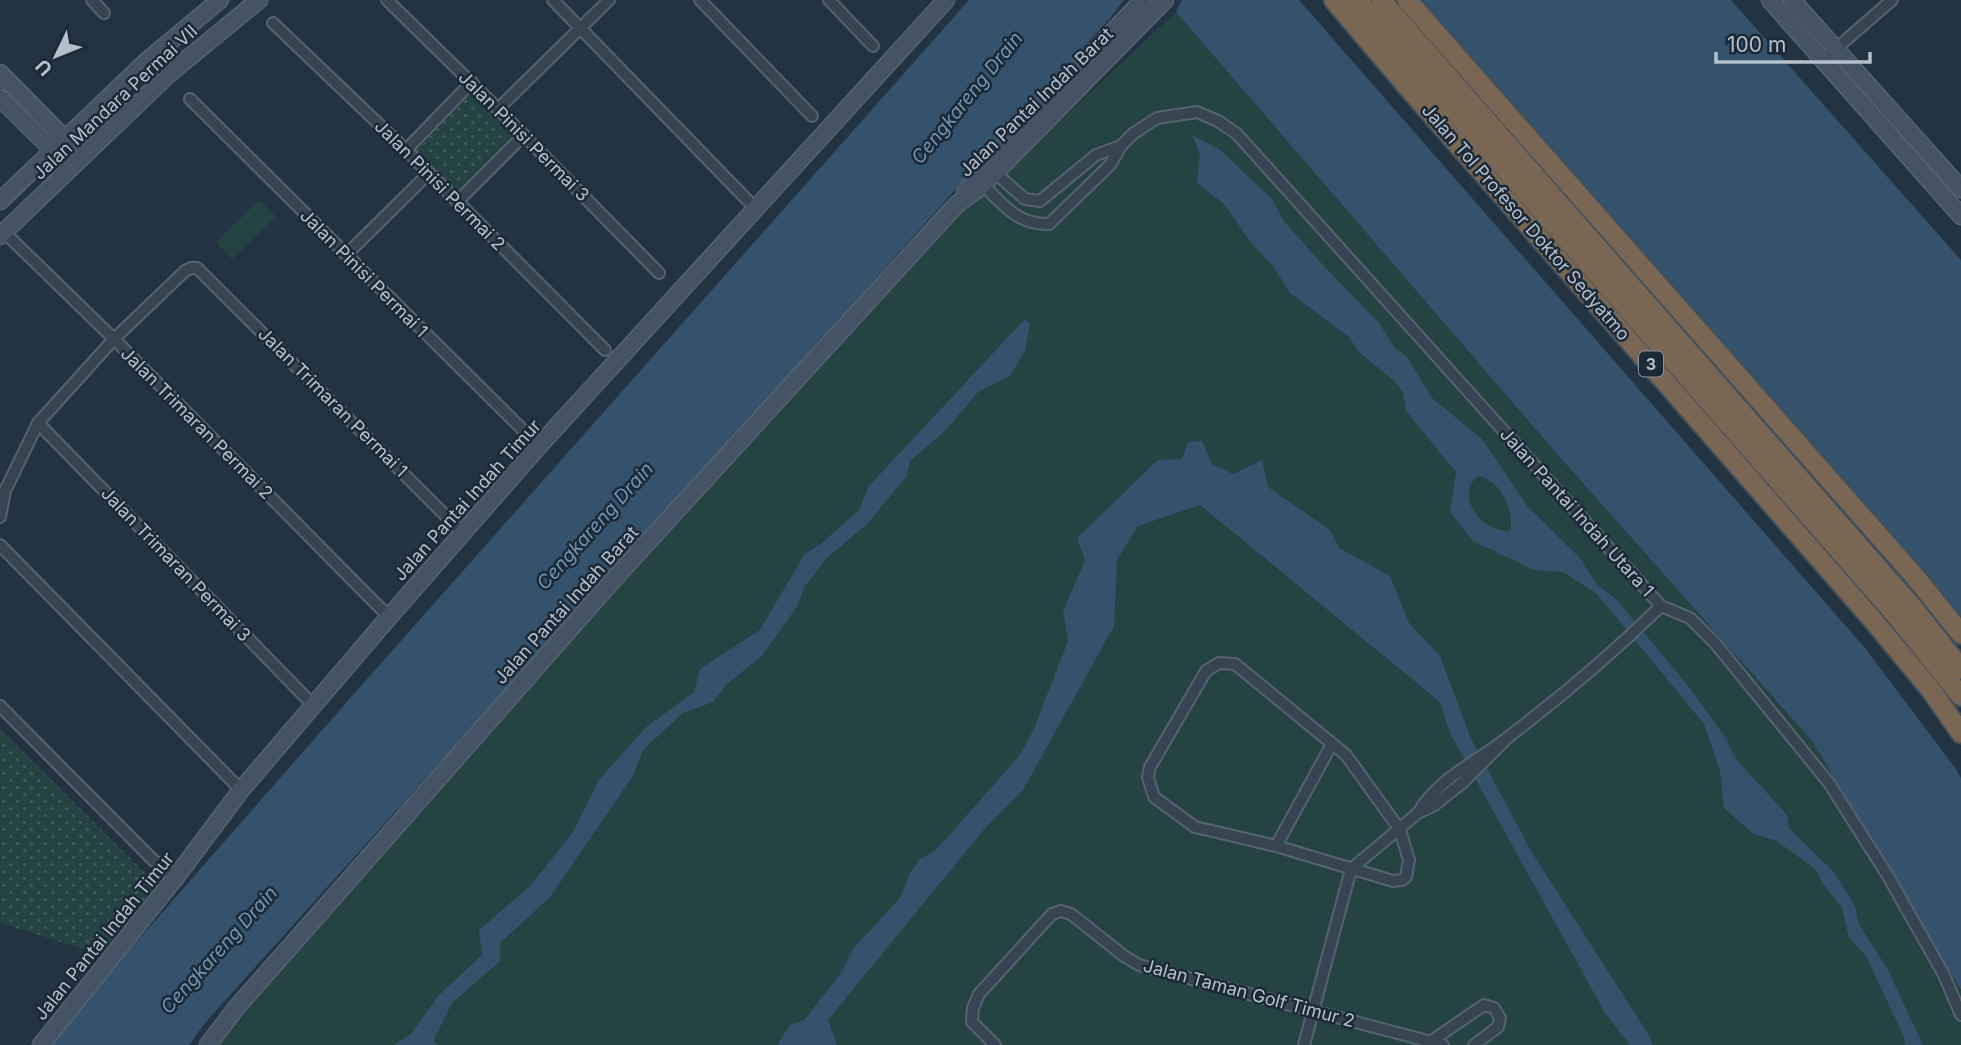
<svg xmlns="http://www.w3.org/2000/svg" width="1961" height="1045" viewBox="0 0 1961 1045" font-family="Inter,sans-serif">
<defs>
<pattern id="park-dots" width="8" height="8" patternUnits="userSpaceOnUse" patternTransform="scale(1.75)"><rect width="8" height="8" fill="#254343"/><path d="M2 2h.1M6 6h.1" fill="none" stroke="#425c5d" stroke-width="1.8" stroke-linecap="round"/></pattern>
</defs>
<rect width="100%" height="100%" fill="#223442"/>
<g fill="#254343">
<path d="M1176 12 1557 454 1812 741 1961 990V1045H214L272 975 921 250Z"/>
<path d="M259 200 276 217 232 259 216 242Z"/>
</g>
<g fill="url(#park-dots)">
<path d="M473 92 517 135 457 196 413 154Z"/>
<path d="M0 729 157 885 103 955 0 923Z"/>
</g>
<g fill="#34526b" fill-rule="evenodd">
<path d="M969 0H1124L1111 17 204 1024 189 1045H46L360 687Z"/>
<path d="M1182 0H1299L1865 648 1956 769 1961 778V990L1812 741 1557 454 1176 12Z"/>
<path d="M1411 0H1731L1961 260V626Z"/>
<path d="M1192 135 1220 150 1272 199 1283 220 1323 265 1379 323 1395 348 1407 357 1432 398 1482 439 1528 507 1579 557 1598 586 1616 599 1689 687 1725 737 1736 759 1787 815 1789 828 1834 872 1855 906 1858 923 1888 970 1923 1045H1905L1904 1037 1866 956 1849 938 1842 908 1823 884 1816 870 1777 841 1752 833 1724 808 1720 771 1704 724 1597 594 1563 572 1534 570 1473 541 1450 512 1456 472 1406 411 1403 392 1393 380 1359 352 1349 337 1290 293 1273 266 1252 244 1224 204 1197 183 1200 154ZM1478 476C1501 480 1513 509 1511 530 1484 535 1453 496 1478 476Z"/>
<path d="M1025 319 1030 324 1025 351 1010 376 979 391 946 430 910 461 907 476 867 524 827 558 804 587 798 605 762 656 728 683 713 702 683 713 643 750 633 776 550 897 500 943V961L452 1003 433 1041 438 1045H394L411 1034 439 995 482 955 479 930 531 885 573 832 598 781 646 727 694 692 700 669 760 630 804 555 822 543 859 510 869 486Z"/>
<path d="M1202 441 1212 464 1233 474 1262 460 1268 487 1330 530 1339 548 1390 576 1409 623 1440 656 1470 736 1531 851 1648 1034 1653 1045H1630L1605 1013 1450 733 1440 702 1200 505 1138 526 1117 560 1114 626 1023 790 986 827 828 1020 837 1045H777L790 1025 805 1019 841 973 853 949 900 898 910 873 919 860 937 849 1019 756 1033 731 1068 641 1063 611 1085 560 1077 538 1158 460 1182 459 1188 442Z"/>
</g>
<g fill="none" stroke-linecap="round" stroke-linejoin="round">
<g stroke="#55636f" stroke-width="14">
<g id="street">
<path d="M92 0 104 13"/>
<path d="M387 0 498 109 659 273"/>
<path d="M553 0 756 209"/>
<path d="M700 0 812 116"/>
<path d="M829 0 873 46"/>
<path d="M273 23 406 150 605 350"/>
<path d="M1831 53 1892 0"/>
<path d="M190 99 539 446"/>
<path d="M498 109 609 0"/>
<path d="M406 150 472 82"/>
<path d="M992 170 1025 199 1040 201 1096 155 1121 146"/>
<path d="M979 181C1001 202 1016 225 1049 224L1110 165 1121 146 1134 133 1157 118 1197 112 1218 121 1237 134 1661 606 1690 618 1715 643 1829 783 1888 876 1944 975 1961 1015"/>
<path d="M458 201 524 135"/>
<path d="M4 232 114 339 389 617"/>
<path d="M346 255 429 173"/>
<path d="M38 423 313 705"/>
<path d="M0 517 5 491 38 423 114 339 185 271 191 268H197L463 533"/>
<path d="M0 545 241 790"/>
<path d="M1219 663 1235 664 1346 755 1400 830 1409 860 1406 877 1402 880 1393 881 1276 846 1195 827 1154 797 1148 777 1150 767 1206 671Z"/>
<path d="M0 706 153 860 176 877"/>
<path d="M1418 813C1438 778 1477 762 1507 738 1561 697 1613 653 1661 606"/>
<path d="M1276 846 1332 744"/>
<path d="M1430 1042 1484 1005 1494 1008 1500 1018 1498 1027 1474 1045"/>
<path d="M995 1045 972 1022 973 1008 979 994 1052 914 1061 911 1071 914 1124 956 1139 965 1443 1045"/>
<path d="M1304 1045 1351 869 1418 813 1433 806 1462 783 1504 741"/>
</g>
</g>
<g stroke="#55636f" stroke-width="19">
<g id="secondary">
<path d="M1770 0 1961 216"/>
<path d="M1792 0 1961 189"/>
<path d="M0 73 82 156"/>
<path d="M0 98 70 167"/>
<path d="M965 193 986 164 1143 0"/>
<path d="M0 201 149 59 220 0"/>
<path d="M0 236 169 74 259 0"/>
<path d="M41 1045 176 877 241 790 389 617 539 446 946 0"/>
<path d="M208 1045 236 1008 614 579 957 204 978 189 995 173 1165 0"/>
</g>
</g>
<g stroke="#42505c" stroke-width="23">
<g id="highway">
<path d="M1334 0 1407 86 1873 620 1931 690 1961 733"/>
<path d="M1357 0 1894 613 1961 696"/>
<path d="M1381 0 1914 609 1961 669"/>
<path d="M1407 0 1917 579 1961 634"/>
</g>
</g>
<use href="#street" stroke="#374552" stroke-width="10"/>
<use href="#secondary" stroke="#445465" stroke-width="16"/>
<use href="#highway" stroke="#796653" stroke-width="19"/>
</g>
<g text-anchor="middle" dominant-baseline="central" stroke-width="5" stroke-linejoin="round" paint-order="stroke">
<rect fill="#1c2a37" stroke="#86939f" stroke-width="2" x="1639" y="351.5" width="24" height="25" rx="5"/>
<g font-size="16" font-weight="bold" fill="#b4c0cc">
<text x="1651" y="364">3</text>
</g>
<g font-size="18" fill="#b4c0cc" stroke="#1c2a37">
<text transform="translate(115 102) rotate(-43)">Jalan Mandara Permai VII</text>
<text transform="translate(1036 102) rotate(-44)">Jalan Pantai Indah Barat</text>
<text transform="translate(524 136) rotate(45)">Jalan Pinisi Permai 3</text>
<text transform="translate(440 185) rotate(45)">Jalan Pinisi Permai 2</text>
<text transform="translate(1526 222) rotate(49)">Jalan Tol Profesor Doktor Sedyatmo</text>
<text transform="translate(364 273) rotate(45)">Jalan Pinisi Permai 1</text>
<text transform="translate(333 402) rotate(45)">Jalan Trimaran Permai 1</text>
<text transform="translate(197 423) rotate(45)">Jalan Trimaran Permai 2</text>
<text transform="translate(467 500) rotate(-48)">Jalan Pantai Indah Timur</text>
<text transform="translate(1577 512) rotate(48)">Jalan Pantai Indah Utara 1</text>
<text transform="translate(176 564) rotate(46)">Jalan Trimaran Permai 3</text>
<text transform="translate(566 605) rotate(-48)">Jalan Pantai Indah Barat</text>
<text transform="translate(104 936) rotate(-51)">Jalan Pantai Indah Timur</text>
<text transform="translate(1249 993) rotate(15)">Jalan Taman Golf Timur 2</text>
</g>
<g font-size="19" font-style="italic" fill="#7095b3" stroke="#1c2a37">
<text transform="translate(967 98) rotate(-51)">Cengkareng Drain</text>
<text transform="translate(595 526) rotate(-48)">Cengkareng Drain</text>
<text transform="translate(219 950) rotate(-48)">Cengkareng Drain</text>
</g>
</g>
<g transform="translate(56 56) rotate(227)" stroke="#1c2a37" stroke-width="5" paint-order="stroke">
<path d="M0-5L12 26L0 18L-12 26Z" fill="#b4c0cc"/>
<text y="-10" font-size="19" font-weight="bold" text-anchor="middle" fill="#b4c0cc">U</text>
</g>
<path d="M1716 52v10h154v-10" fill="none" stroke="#b4c0cc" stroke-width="3.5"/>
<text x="1727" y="52" font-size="21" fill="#b4c0cc" stroke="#1c2a37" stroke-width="5" paint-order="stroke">100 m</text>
</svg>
